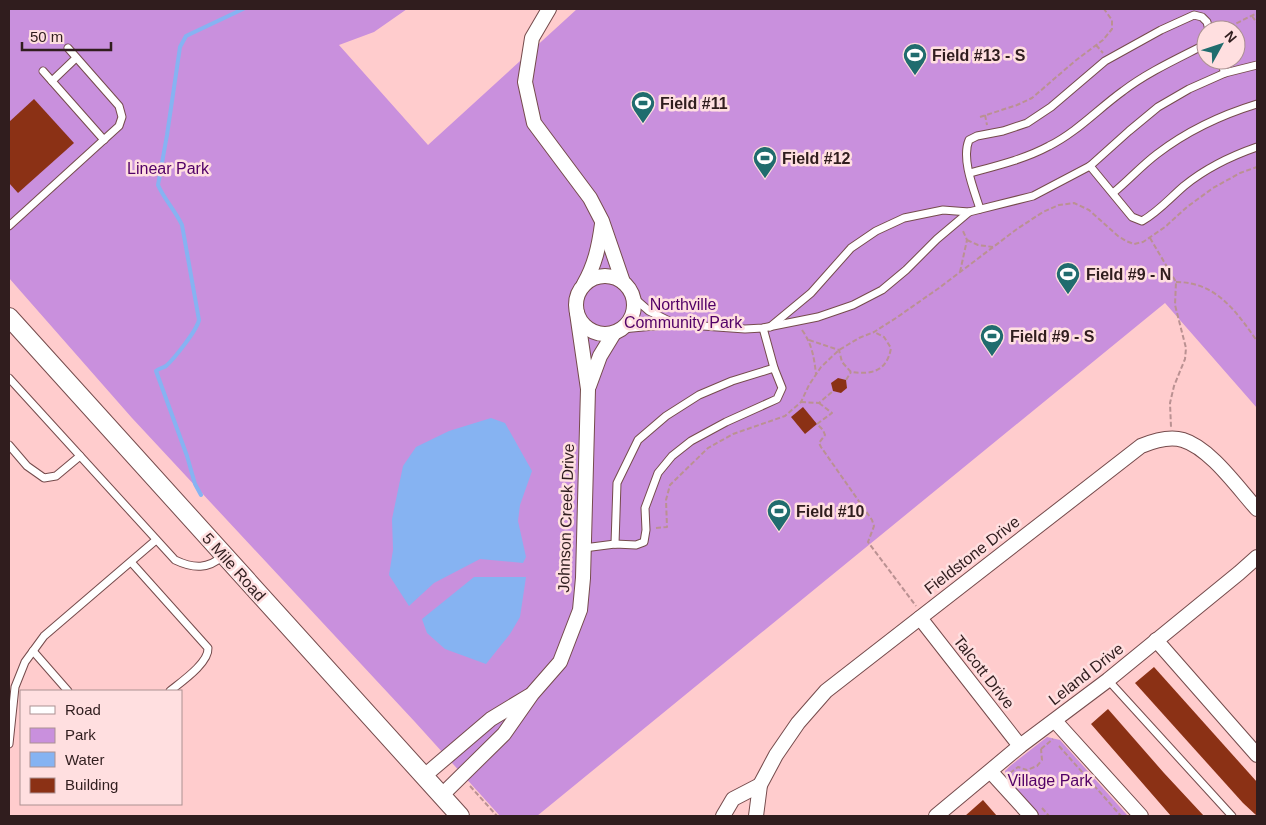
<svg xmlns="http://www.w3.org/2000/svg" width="1266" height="825" viewBox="0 0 1266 825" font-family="Arial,sans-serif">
<rect width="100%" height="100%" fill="#ffcccd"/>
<g fill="#c990dd" fill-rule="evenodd">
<path d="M9 9H407L374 32 339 45 428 145 577 9H1257V408L1165 303 537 816H500L415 722 132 418 9 278ZM1206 30H1236V60H1206Z"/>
<path d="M1047 737 1060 740 1128 816H1036L1005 778V771L1010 766Z"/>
</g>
<g fill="#86b3f2">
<path d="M491 418 505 423 532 471 520 505 518 521 526 557 523 563 480 559 434 583 409 606 389 575 393 550 392 519 403 466 416 447 449 431Z"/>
<path d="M474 577H526L520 617 510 634 486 664 445 649 427 633 422 619Z"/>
</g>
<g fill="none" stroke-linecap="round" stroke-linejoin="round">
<path stroke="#86b3f2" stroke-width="4" d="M201 495 195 484 187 456 156 371C159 368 163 368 166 366 174 359 197 330 199 320L182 225C175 210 164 199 158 185L167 135 180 47 186 36 243 9"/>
</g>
<g fill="#8b3115">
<path d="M34 99 74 143 18 193 9 183V122Z"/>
<path d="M838 378 846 380 847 388 841 393 833 391 831 383Z"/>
<path d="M803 407 817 424 805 434 791 417Z"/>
<path d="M1154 667 1257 782V816L1243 803 1135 683Z"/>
<path d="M1108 709 1164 773 1204 816H1171L1091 724Z"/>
<path d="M983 800 997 816H965Z"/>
</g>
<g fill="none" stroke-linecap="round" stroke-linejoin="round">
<g stroke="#754b4c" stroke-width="9">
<g id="service">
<path d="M1220 60 1225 73"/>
<path d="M43 71 104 140"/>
<path d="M52 81 76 58"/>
<path d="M1090 166 1132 217 1142 221C1158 212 1170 198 1184 186 1206 168 1231 156 1257 147"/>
<path d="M970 173C996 166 1025 159 1049 146 1077 132 1098 109 1123 91 1148 72 1177 59 1206 44"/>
<path d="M1113 193C1128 181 1141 166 1157 154 1187 131 1221 115 1257 104"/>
<path d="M980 209C974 190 961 159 969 140L977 136 1003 131 1027 123 1051 107 1105 61 1161 30 1194 15 1202 17 1207 22 1209 30"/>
<path d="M9 226 119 126 122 117 119 106 68 48"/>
<path d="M633 297 649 311 675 324"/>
<path d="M770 327 811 293 851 248 876 231 904 218 943 210 969 212 1033 196 1090 166 1129 131 1158 107 1189 89 1225 73 1257 65"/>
<path d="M622 329 675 324 745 329 763 328 818 317 853 305 882 290 906 270 937 239 969 212"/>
<path d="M9 378 175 560C194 569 208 569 223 556"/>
<path d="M9 445 27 466 44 478 56 476 80 456"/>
<path d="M615 544 617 483 638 440 666 416 699 395 732 381 774 368"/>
<path d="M584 548 615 544 636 545 644 542 646 530 645 508 658 473 672 456 691 441 726 422 777 399 782 388 774 368 763 328"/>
<path d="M131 562 208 648C209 663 181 682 170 691"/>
<path d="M33 651 68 691"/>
<path d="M1108 680 1232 816"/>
<path d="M9 744 15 687 25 662 44 636 156 540"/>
</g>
</g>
<g stroke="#754b4c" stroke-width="16">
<g id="minor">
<path d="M549 9 532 38 525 82 534 123 590 198 602 221 623 282"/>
<circle cx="605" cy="305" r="29"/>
<path d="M584 284C595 265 599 246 602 224"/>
<path d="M589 386 600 356 614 333"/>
<path d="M920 618 1020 746"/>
<path d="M1156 640 1257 755"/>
<path d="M1055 721 1141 816"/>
<path d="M991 772 1031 816"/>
<path d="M423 777 491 719 529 696"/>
<path d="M441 796 504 734 532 694 560 662 580 610 583 578 588 389 577 313"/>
<path d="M723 816 733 799 760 785"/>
<path d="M756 816 760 785 776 755 798 723 826 691 1141 446C1153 441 1170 436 1183 440 1210 448 1238 488 1257 509"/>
<path d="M936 816 1020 746 1108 680 1239 573 1257 557"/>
</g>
</g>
<g stroke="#754b4c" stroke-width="20">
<path id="tertiary" d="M9 317 460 816"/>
</g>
<g stroke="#ba9192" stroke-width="2" stroke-dasharray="5 2.5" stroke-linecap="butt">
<path d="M1252 16 1257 23"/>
<path d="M1223 30 1257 13"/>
<path d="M1096 45 1103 53"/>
<path d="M985 115 987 125"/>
<path d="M980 117 1017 105 1032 98 1075 61 1103 40 1112 29V20L1104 9"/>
<path d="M1150 238 1176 282 1175 305 1186 348 1185 359 1174 386 1170 403 1171 427"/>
<path d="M967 240 978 245 993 247"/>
<path d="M960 272 967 240 963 231"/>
<path d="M1176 282C1216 282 1236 311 1257 341"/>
<path d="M802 330C812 344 814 357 816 374"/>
<path d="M809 340 839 350 842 362 851 372C872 375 887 371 891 348L884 337 874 332"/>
<path d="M846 380 851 372"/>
<path d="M801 402 819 403 833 391"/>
<path d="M819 403 832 413 817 424 823 430 825 435 819 443 821 447 872 520 874 526 868 542 916 606"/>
<path d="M656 528 667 527 666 500 670 485 708 448 733 434 785 416 801 402 809 385 821 367 839 350 859 338 874 332 896 318 939 288 1017 229 1043 212 1059 205 1074 203 1089 210 1118 236 1126 241 1134 244 1143 242 1165 227 1187 207 1213 188 1240 173 1257 167"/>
<path d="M1059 746 1121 816"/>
<path d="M1041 749 1053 739"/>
<path d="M1010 773 1018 767 1027 770 1037 766 1042 760 1041 749"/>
<path d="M470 786 497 816"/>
<path d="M1042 808 1049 816"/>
</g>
<use href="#service" stroke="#fff" stroke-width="7"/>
<use href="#minor" stroke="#fff" stroke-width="14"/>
<use href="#tertiary" stroke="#fff" stroke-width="18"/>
</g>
<defs>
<g id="stadium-pin" transform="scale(1.25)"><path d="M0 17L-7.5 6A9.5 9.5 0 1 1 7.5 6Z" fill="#206c6e" stroke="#ffdfe0"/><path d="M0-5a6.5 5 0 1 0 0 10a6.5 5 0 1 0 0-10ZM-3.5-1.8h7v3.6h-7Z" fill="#fff"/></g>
</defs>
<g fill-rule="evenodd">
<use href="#stadium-pin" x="915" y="55"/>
<use href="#stadium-pin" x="643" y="103"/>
<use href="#stadium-pin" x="765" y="158"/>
<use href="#stadium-pin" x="1068" y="274"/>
<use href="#stadium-pin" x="992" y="336"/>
<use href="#stadium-pin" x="779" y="511"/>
</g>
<g text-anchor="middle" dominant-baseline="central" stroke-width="5" stroke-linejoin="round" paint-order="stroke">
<g font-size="16" font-weight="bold" fill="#301d1e" stroke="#ffdfe0" text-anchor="start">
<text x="932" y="55">Field #13 - S</text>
<text x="660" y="103">Field #11</text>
<text x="782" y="158">Field #12</text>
<text x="1086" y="274">Field #9 - N</text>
<text x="1010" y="336">Field #9 - S</text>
<text x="796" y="511">Field #10</text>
</g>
<g font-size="16" fill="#520067" stroke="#ffdfe0">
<text x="168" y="168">Linear Park</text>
<text x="683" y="304">Northville<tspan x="683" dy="18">Community Park</tspan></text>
<text x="1050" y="780">Village Park</text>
</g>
<g font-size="16" fill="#301d1e" stroke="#ffdfe0">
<text transform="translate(566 518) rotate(-88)">Johnson Creek Drive</text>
<text transform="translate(972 555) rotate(-38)">Fieldstone Drive</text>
<text transform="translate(234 567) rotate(48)">5 Mile Road</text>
<text transform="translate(984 672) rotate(52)">Talcott Drive</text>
<text transform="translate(1086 674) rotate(-38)">Leland Drive</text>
</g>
</g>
<rect width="1266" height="825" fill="none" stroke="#301d1e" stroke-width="20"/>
<rect x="20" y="690" width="162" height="115" fill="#ffdfe0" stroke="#ac9192"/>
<rect x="30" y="706" width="25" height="8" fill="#ffffff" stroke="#ac9192"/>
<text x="65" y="715" font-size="15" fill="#301d1e">Road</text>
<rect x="30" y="728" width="25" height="15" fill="#c990dd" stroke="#ac9192"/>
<text x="65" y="740" font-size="15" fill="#301d1e">Park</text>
<rect x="30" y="752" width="25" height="15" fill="#86b3f2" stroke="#ac9192"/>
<text x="65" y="765" font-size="15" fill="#301d1e">Water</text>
<rect x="30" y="778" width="25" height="15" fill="#8b3115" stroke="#ac9192"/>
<text x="65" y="790" font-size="15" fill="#301d1e">Building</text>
<g transform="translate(1221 45) rotate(50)"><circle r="24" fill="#ffdfe0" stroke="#ac9192"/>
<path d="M0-4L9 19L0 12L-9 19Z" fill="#206c6e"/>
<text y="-8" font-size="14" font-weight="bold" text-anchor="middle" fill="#301d1e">N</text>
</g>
<path d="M22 42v8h89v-8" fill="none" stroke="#301d1e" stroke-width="2.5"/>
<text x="30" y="42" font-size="15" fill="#301d1e" stroke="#ffdfe0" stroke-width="4" paint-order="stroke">50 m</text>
</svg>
